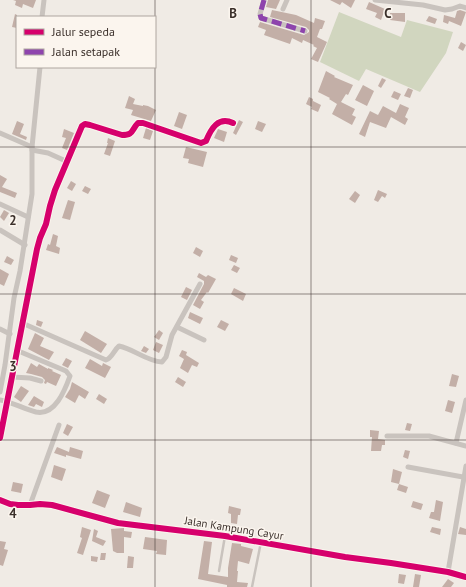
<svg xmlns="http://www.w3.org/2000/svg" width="466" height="587" viewBox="0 0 466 587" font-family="'PT Sans',sans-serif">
<rect width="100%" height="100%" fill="#f0ebe5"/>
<path fill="#d1d6bf" d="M339 12 401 37 407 20 453 32 446 53 420 92 366 69 359 81 320 62Z"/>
<g fill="#c3afa7">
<path d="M13 0H36L33 8 23 4 22 8 15 5 16 1Z"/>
<path d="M268 0H280L276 9 266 7Z"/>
<path d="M330 0H355L351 8 342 2 340 5Z"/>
<path d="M369 2 385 9 381 20 375 17 377 13 366 9Z"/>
<path d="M272 10 296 15 314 23 315 18 325 21 322 29H320L317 37 327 42 318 62 311 59 317 48 313 46 314 45 303 40 302 43 292 38 290 44 264 35 266 30 258 27 260 22 304 35 309 32V30L306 27 270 17Z"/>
<path d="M460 10 466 12 461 26 449 21 448 24 443 22 444 15 455 18 457 11Z"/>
<path d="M390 13H405V22L390 20Z"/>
<path d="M15 14 17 15V28L12 27Z"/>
<path d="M429 16 437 19 435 24 426 21Z"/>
<path d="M461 42 466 45 463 51 458 48Z"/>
<path d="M326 71 335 76 334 77 353 85 348 95 346 94 341 102 355 109 352 115 356 117 352 125 332 114 337 104 329 99 330 98 318 92Z"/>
<path d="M382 78 386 80 381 88 378 86Z"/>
<path d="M363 85 374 91 367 106 355 100Z"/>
<path d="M408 88 413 90 410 98 404 96Z"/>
<path d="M394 91 401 94 398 100 391 97Z"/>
<path d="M129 96 135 99 133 104 143 106V105L148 106 156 110 151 121 131 115 133 110 125 108Z"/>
<path d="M309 97 313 99V101L321 105 318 112 311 109 312 107 306 104Z"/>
<path d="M400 104 409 108 405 117 408 119 405 125 391 117 386 128 370 122 365 137 359 134 370 111 378 115 383 106 396 113Z"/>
<path d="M179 112 187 115 182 129 174 126Z"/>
<path d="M239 120 243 122 236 135 233 133Z"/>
<path d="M17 121 24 124 20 134 27 137 26 140 12 134Z"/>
<path d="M258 121 266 124 262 132 255 129Z"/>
<path d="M146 128 153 131 150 140 143 138Z"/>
<path d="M64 129 74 133 67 150 62 148 66 138 62 137Z"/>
<path d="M218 129 227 132 224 142 214 138Z"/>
<path d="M108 138 115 141 110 156 104 154 108 143H107Z"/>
<path d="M186 147 207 152 203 167 188 163 189 159 183 158Z"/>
<path d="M0 175 7 179 2 187 17 193 15 198 0 192Z"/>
<path d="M71 181 76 184 72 191 67 188Z"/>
<path d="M85 186 91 189 88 194 82 191Z"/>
<path d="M378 190 387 194 385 198 382 196 378 202 374 200Z"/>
<path d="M355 191 360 195 355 203 349 199Z"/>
<path d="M68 200 75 202 70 220 62 218Z"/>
<path d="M4 210 9 213 4 221 0 217Z"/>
<path d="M53 234 58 236 56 246 60 248 59 254 46 250 48 244 50 245Z"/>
<path d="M196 247 203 251 200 257 193 253Z"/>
<path d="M231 255 238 258 236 263 229 260Z"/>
<path d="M7 256 14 260 11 265 4 262Z"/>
<path d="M234 265 240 268 237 273 231 270Z"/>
<path d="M0 269 9 274 4 286 0 284Z"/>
<path d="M199 273 206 277 208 275 216 279 208 293 207 292 201 300 204 302 200 309 193 305 204 284V281L197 277Z"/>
<path d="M186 287 192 290 187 300 181 297Z"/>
<path d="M234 288 246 294 243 301 231 294Z"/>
<path d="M190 312 203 318 200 324 188 318Z"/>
<path d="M37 320 43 322 41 327 36 325Z"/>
<path d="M221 320 229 324 225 331 217 327Z"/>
<path d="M159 330 163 333 159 340 154 337Z"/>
<path d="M85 331 107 344 101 353 80 340Z"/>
<path d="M35 333 44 338 40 346 54 352 49 360 28 349Z"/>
<path d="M156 342 163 345 159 353 153 350Z"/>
<path d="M144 346 149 349 146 353 141 351Z"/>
<path d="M182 350 187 352 186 355 199 363 197 367 192 365 188 373 180 368 184 359 179 356Z"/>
<path d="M66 358 72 361 68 368 62 365Z"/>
<path d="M90 359 102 366 103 363 111 367 105 378 85 368Z"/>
<path d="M31 363 37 367 39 364 48 369V368L53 370 52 371 61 375 56 386 47 382 46 384 44 383 45 380 42 377 31 374 26 373Z"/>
<path d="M452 374 459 376 456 387 449 386Z"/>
<path d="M178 377 186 382 183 387 175 382Z"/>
<path d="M72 382 89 392 85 399 79 395 75 403 65 397 70 389Z"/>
<path d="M21 386 29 391 21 402 14 397Z"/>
<path d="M99 394 107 399 104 404 96 399Z"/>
<path d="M34 396 44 402 42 407 36 404 34 407 28 405Z"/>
<path d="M448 400 455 402 452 413 445 411Z"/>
<path d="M407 423 412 424 410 431 405 430Z"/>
<path d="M67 424 73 427 68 436 63 433Z"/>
<path d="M370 430 379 431 378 439 385 440V445H382L381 451H371L372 437H370Z"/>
<path d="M57 447 69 452 70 447 83 451 81 459 66 455V457L54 453Z"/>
<path d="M405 450 410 451 408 459 403 457Z"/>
<path d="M54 465 66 469 62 481 51 477Z"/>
<path d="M393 469 402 472 399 484 391 482Z"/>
<path d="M13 482 23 484 21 493 11 491Z"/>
<path d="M399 484 408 487 406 493 397 490Z"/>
<path d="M97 490 110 495 105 508 92 503Z"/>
<path d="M436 500 443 502 440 521 429 518 431 512H434Z"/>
<path d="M413 501 423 504 421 510 411 507Z"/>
<path d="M126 502 142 508 140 517 123 512Z"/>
<path d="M229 506 241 509 240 515H238L237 524 231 523V514L228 513Z"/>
<path d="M82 527 91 530 83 555 77 553 82 538 80 537Z"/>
<path d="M432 527 441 529 440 535 430 532Z"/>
<path d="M460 527 466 529V535L458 534Z"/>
<path d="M124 528V531L132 532 131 538 124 537V553H117L113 551 111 529Z"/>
<path d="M94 529 98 531 96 537 106 541 103 546 92 541Z"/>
<path d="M145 537 167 540 166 555 156 554 157 551 143 549Z"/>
<path d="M0 541 6 542 4 549 8 550 3 566 0 565Z"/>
<path d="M204 541 212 542 208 574 228 577V568L232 543 241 544V546L253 549 249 564 238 561 237 571H238L237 582 248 583 247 587H227V585L198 579Z"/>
<path d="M101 553H106L105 560H100Z"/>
<path d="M91 556 98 557 97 562 91 561Z"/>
<path d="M128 556 134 557 133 568H127Z"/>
<path d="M399 574 406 575 404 584 398 583Z"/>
<path d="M415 574 421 575 419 587H413Z"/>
<path d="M448 579 454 583 451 587H442Z"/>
</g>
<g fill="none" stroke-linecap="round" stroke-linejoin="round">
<g stroke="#c9c3be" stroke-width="2.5">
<path d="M219 571 225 536"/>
<path d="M252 587 261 542"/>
</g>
<g stroke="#c9c3be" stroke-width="5">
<path d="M264 0 260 14 261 18 305 31"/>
<path d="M375 0 423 5 445 10 452 9 460 6 466 8"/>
<path d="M283 9 287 0"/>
<path d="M42 17 44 0"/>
<path d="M0 133 32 147"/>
<path d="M32 150 48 153 68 162"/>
<path d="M0 204 28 217"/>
<path d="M0 230 25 245"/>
<path d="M22 323 106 360C112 358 114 350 119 346 134 349 146 361 162 362L166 357 172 335 200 284"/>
<path d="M177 327 204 340"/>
<path d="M0 329 10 334"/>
<path d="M12 377 30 378 41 381"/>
<path d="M0 392 5 365 14 298 20 271 32 194V147L40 67"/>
<path d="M0 400C12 402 24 409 36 412 55 416 65 390 70 376L66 371 16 350"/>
<path d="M387 436H429L466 446"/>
<path d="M0 438 37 249 40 238 46 224 50 206 55 190 82 126 85 124 90 125 122 135C134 135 131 130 138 123H143L201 143 206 141C211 129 218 116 233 123"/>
<path d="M456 443 466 400"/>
<path d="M408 467 463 477"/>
<path d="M0 500 10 504 18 505H30L40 504 52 505 118 523 225 536 345 557 391 563 448 572 466 577"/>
<path d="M30 505 59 425"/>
<path d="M448 572 466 466"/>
</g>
<path stroke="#8e44ad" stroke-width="5" stroke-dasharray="10 5" stroke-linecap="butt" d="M264 0 260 14 261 18 305 31"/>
<g stroke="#fbf5ee" stroke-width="8">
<g id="cycleway">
<path d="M0 438 37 249 40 238 46 224 50 206 55 190 82 126 85 124 90 125 122 135C134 135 131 130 138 123H143L201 143 206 141C211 129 218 116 233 123"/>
<path d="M0 500 10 504 18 505H30L40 504 52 505 118 523 225 536 345 557 391 563 448 572 466 577"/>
</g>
</g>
<use href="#cycleway" stroke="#d6006c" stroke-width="6"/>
</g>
<path fill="none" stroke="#3b302b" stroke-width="1" stroke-opacity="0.55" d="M155 0V587M311 0V587M0 147H466M0 294H466M0 440H466"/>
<g text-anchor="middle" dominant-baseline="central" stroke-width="3" stroke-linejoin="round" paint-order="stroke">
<g font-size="11" fill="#3b302b" stroke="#fbf5ee">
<text transform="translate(234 528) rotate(9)">Jalan Kampung Cayur</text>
</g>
</g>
<g font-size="13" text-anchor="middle" font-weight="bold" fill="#3b302b" stroke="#fbf5ee" stroke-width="3" stroke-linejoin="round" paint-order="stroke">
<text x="233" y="18">B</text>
<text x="388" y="18">C</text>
<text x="13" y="225">2</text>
<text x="13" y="371">3</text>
<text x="13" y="518">4</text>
</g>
<rect x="16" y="16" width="140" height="52" fill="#fbf5ee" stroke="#aea6a0"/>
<rect x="24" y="29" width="20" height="6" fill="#d6006c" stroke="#aea6a0"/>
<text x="52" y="36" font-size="12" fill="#3b302b">Jalur sepeda</text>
<rect x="24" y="49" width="20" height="6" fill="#8e44ad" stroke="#aea6a0"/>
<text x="52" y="56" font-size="12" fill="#3b302b">Jalan setapak</text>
</svg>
